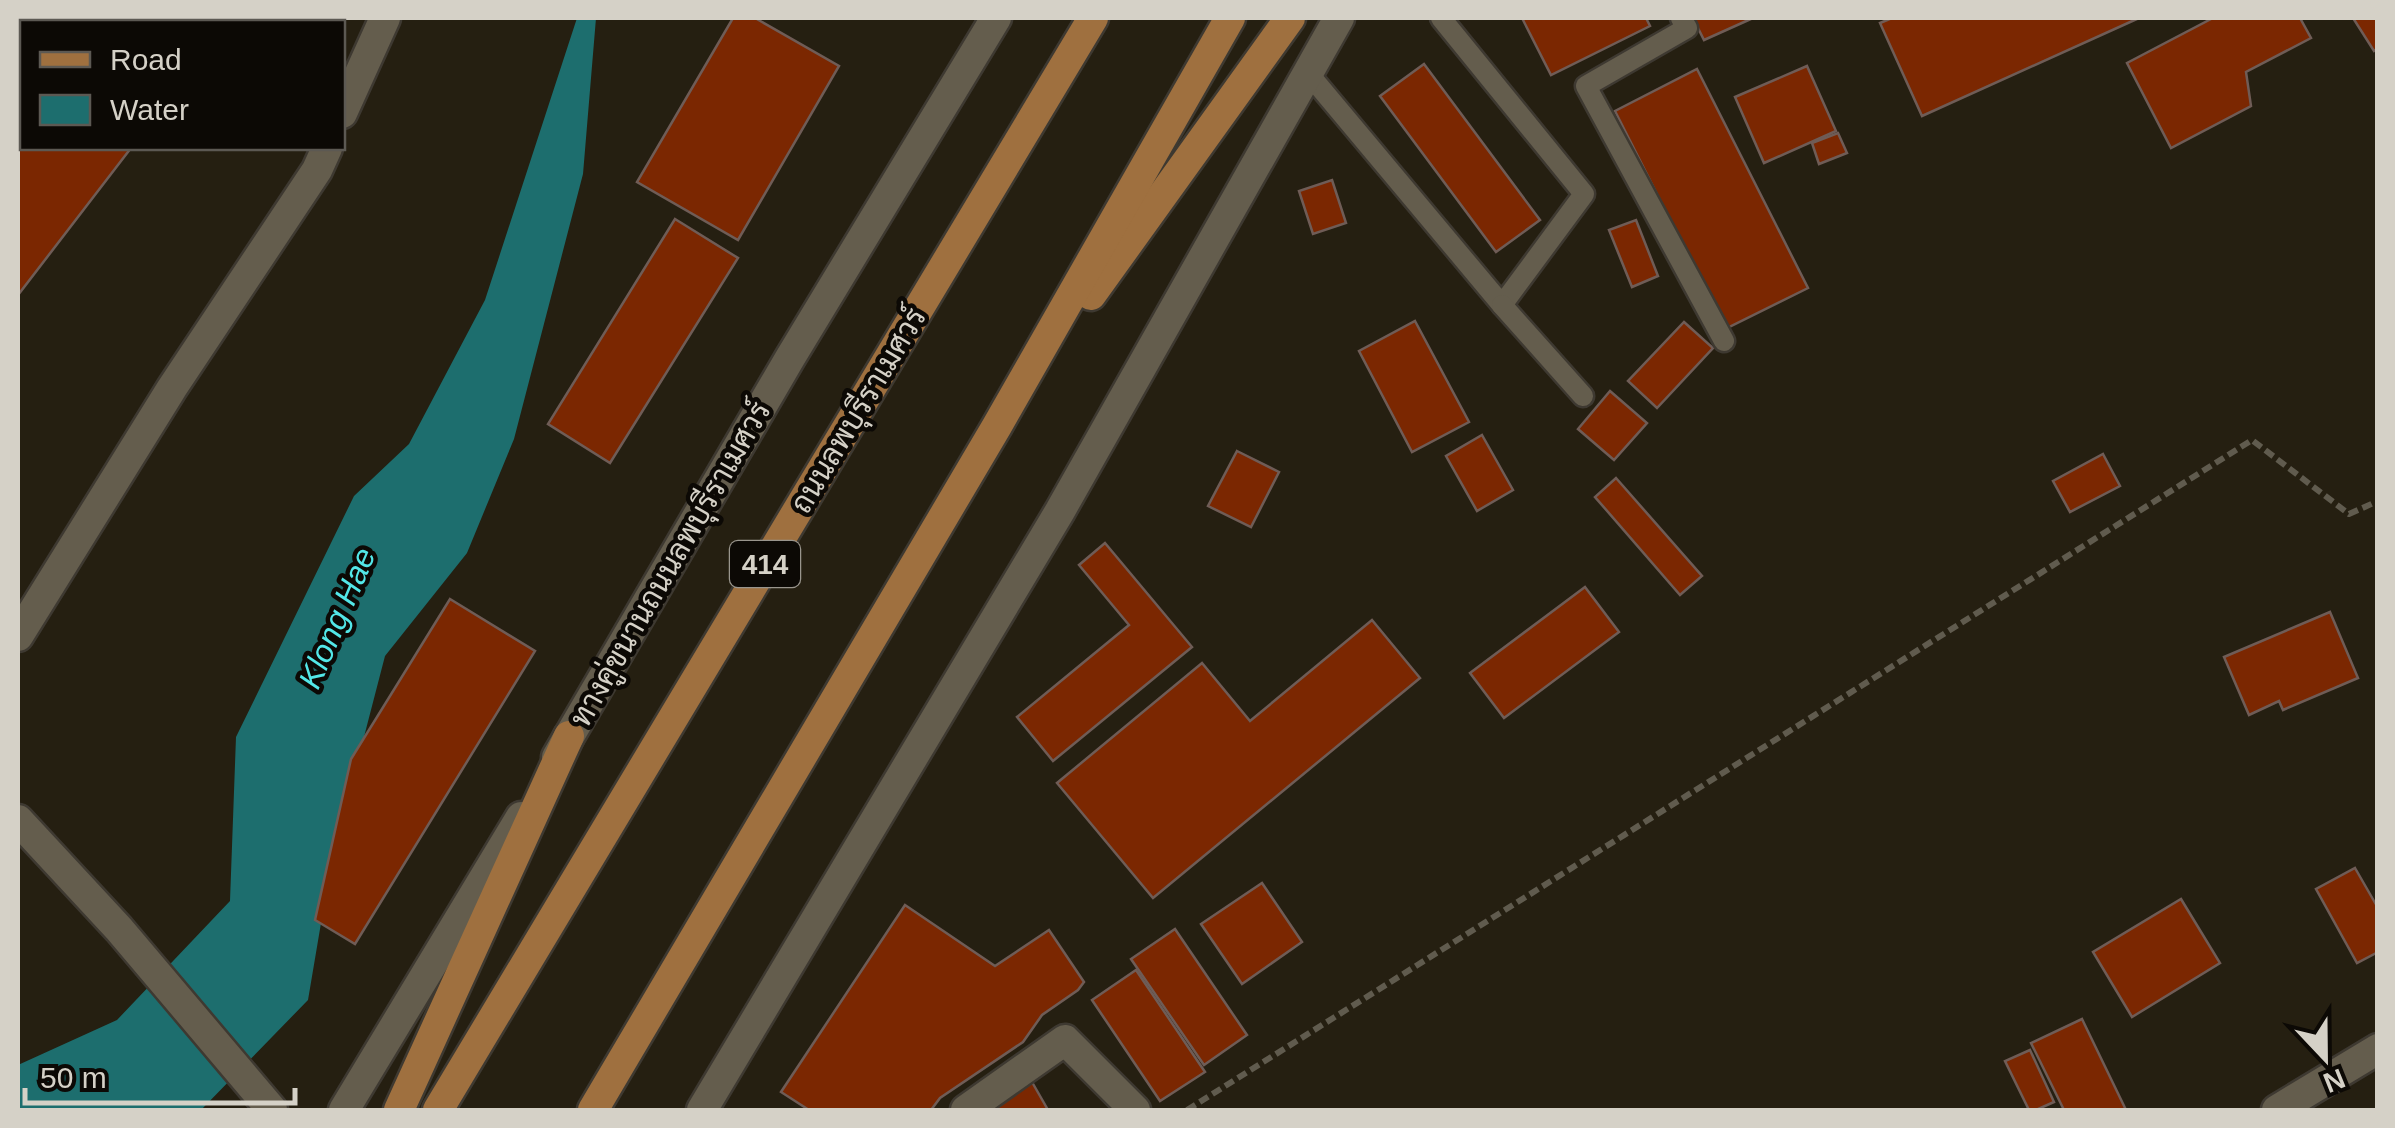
<svg xmlns="http://www.w3.org/2000/svg" width="2395" height="1128" viewBox="0 0 2395 1128" font-family="Arial,Sarabun,sans-serif">
<rect width="100%" height="100%" fill="#251f11"/>
<path fill="#1d6e6e" d="M577 18H596L583 174 514 439 467 553 385 656 331 864 308 1000 201 1110H18V1065L117 1020 230 901 236 737 354 496 409 444 485 300Z"/>
<g fill="#7b2701" stroke="#6f5c56" stroke-width="2.5">
<path d="M18 18H106L112 22H22V148H131L18 295Z"/>
<path d="M733 18H755L839 66 738 240 637 182Z"/>
<path d="M1522 18H1646L1650 26 1551 75Z"/>
<path d="M1693 18H1753L1704 40Z"/>
<path d="M1892 18H2139L1922 116 1880 23Z"/>
<path d="M2213 18H2300L2311 38 2246 72 2251 106 2171 148 2127 63Z"/>
<path d="M2353 18H2378V48L2374 51Z"/>
<path d="M1424 64 1540 220 1496 252 1380 96Z"/>
<path d="M1807 66 1836 131 1764 163 1735 97Z"/>
<path d="M1697 69 1808 288 1725 329 1615 111Z"/>
<path d="M1838 133 1847 153 1819 164 1812 143Z"/>
<path d="M1332 180 1346 223 1313 234 1299 191Z"/>
<path d="M675 219 738 258 610 463 548 424Z"/>
<path d="M1636 220 1658 276 1632 287 1609 230Z"/>
<path d="M1415 321 1469 422 1412 452 1359 351Z"/>
<path d="M1684 322 1713 348 1657 408 1628 381Z"/>
<path d="M1610 391 1647 423 1614 460 1578 429Z"/>
<path d="M1482 435 1513 490 1477 511 1446 456Z"/>
<path d="M1237 451 1279 472 1251 527 1208 506Z"/>
<path d="M2103 454 2120 486 2070 512 2053 481Z"/>
<path d="M1616 478 1702 576 1680 595 1595 497Z"/>
<path d="M1105 543 1192 647 1053 761 1017 717 1129 625 1079 565Z"/>
<path d="M1585 587 1619 632 1504 718 1470 673Z"/>
<path d="M450 599 535 651 355 944 315 920 351 759Z"/>
<path d="M2330 612 2358 678 2283 710 2279 701 2249 715 2224 657Z"/>
<path d="M1372 620 1420 678 1153 898 1057 783 1202 663 1250 721Z"/>
<path d="M2355 868 2378 908V952L2357 963 2316 889Z"/>
<path d="M1262 883 1302 942 1242 984 1201 924Z"/>
<path d="M2181 899 2220 963 2132 1017 2093 952Z"/>
<path d="M905 905 995 966 1049 930 1084 982 1078 990 1042 1015 1023 1042 940 1098 931 1110H809L781 1092Z"/>
<path d="M1175 929 1247 1035 1204 1065 1131 959Z"/>
<path d="M1136 970 1205 1072 1160 1101 1092 1000Z"/>
<path d="M2082 1019 2126 1110H2064L2031 1043Z"/>
<path d="M2030 1050 2054 1102 2036 1110H2029L2005 1061Z"/>
<path d="M1032 1082 1048 1110H994L992 1106Z"/>
</g>
<g fill="none" stroke-linecap="round" stroke-linejoin="round">
<g stroke="#3e3931" stroke-width="25">
<g id="lane">
<path d="M1681 18 1687 28 1586 86 1724 341"/>
<path d="M1308 73 1502 305 1584 194 1441 18"/>
<path d="M1502 305 1583 396"/>
</g>
</g>
<g stroke="#3e3931" stroke-width="35">
<g id="street">
<path d="M342 113 385 18"/>
<path d="M18 636 172 388 317 170 327 148"/>
<path d="M966 1110 1065 1040 1135 1110"/>
<path d="M2277 1110 2378 1049"/>
</g>
</g>
<g stroke="#3e3931" stroke-width="35">
<g id="secondary">
<path d="M557 757 790 358 996 18"/>
<path d="M18 820 119 929 272 1110"/>
<path d="M344 1110 521 817"/>
<path d="M702 1110 1060 511 1339 18"/>
</g>
</g>
<g stroke="#3e3931" stroke-width="35">
<g id="primary">
<path d="M1091 295 1290 18"/>
<path d="M399 1110 569 736"/>
<path d="M438 1110 1093 18"/>
<path d="M593 1110 997 426 1230 18"/>
</g>
</g>
<path stroke="#605b4e" stroke-width="6" stroke-dasharray="10 5" stroke-linecap="butt" d="M1187 1110 2252 440 2349 514 2378 501"/>
<use href="#lane" stroke="#645d4d" stroke-width="20"/>
<use href="#street" stroke="#645d4d" stroke-width="30"/>
<use href="#secondary" stroke="#645d4d" stroke-width="30"/>
<use href="#primary" stroke="#9f703f" stroke-width="30"/>
</g>
<g text-anchor="middle" dominant-baseline="central" stroke-width="9" stroke-linejoin="round" paint-order="stroke">
<rect fill="#0c0905" stroke="#99958d" stroke-width="2.5" x="730" y="541" width="70" height="46" rx="8"/>
<g font-size="28" font-weight="bold" fill="#d5d1c7">
<text x="765" y="564">414</text>
</g>
<g font-size="30" fill="#d5d1c7" stroke="#0c0905">
<text transform="translate(858 410) rotate(-59)">ถนนลพบุรีราเมศวร์</text>
<text transform="translate(670 564) rotate(-60)">ทางคู่ขนานถนนลพบุรีราเมศวร์</text>
</g>
<g font-size="32" font-style="italic" fill="#53e7e8" stroke="#0c0905">
<text transform="translate(337 618) rotate(-67)">Klong Hae</text>
</g>
</g>
<rect width="2395" height="1128" fill="none" stroke="#d5d1c7" stroke-width="40"/>
<rect x="20" y="20" width="325" height="130" fill="#0c0905" stroke="#5c5953" stroke-width="2.5"/>
<rect x="40" y="52" width="50" height="15" fill="#9f703f" stroke="#5c5953" stroke-width="2.5"/>
<text x="110" y="70" font-size="30" fill="#d5d1c7">Road</text>
<rect x="40" y="95" width="50" height="30" fill="#1d6e6e" stroke="#5c5953" stroke-width="2.5"/>
<text x="110" y="120" font-size="30" fill="#d5d1c7">Water</text>
<g transform="translate(2325 1058) rotate(158)" stroke="#0c0905" stroke-width="8" paint-order="stroke">
<path d="M0-8L18 38L0 25L-18 38Z" fill="#d5d1c7"/>
<text y="-15" font-size="28" font-weight="bold" text-anchor="middle" fill="#d5d1c7">N</text>
</g>
<path d="M25 1088v15h270v-15" fill="none" stroke="#d5d1c7" stroke-width="5"/>
<text x="40" y="1088" font-size="30" fill="#d5d1c7" stroke="#0c0905" stroke-width="8" paint-order="stroke">50 m</text>
</svg>
